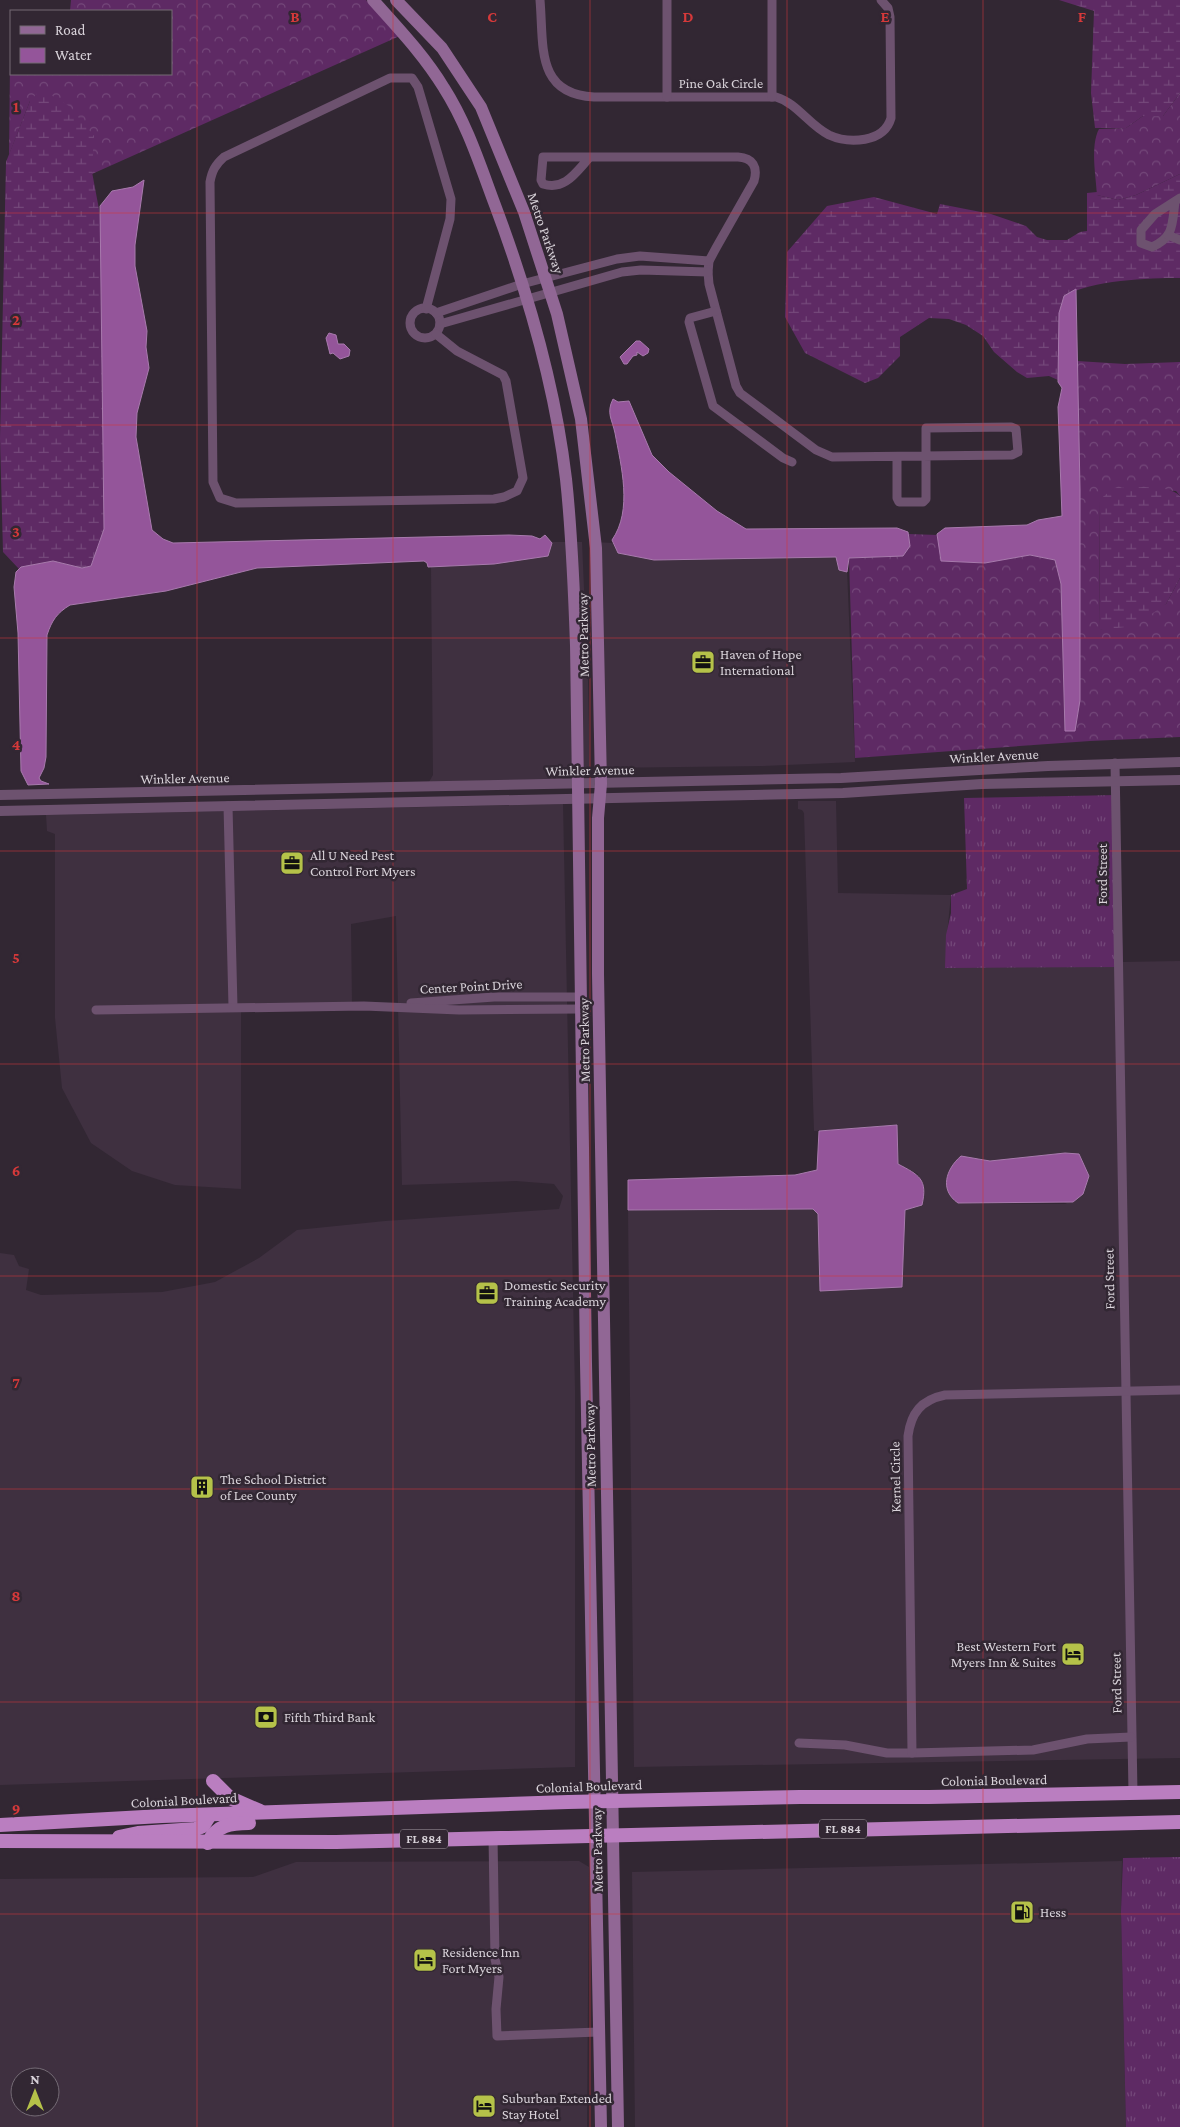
<svg xmlns="http://www.w3.org/2000/svg" width="1180" height="2127" viewBox="0 0 1180 2127" font-family="'Crimson Pro',serif">
<defs>
<pattern id="grass-tufts" width="24" height="20" patternUnits="userSpaceOnUse" patternTransform="scale(1.25)"><rect width="24" height="20" fill="#5e2a64"/><path d="M3 7l-1-3M5 7V3M7 7l1-3M15 17l-1-3M17 17v-4M19 17l1-3" fill="none" stroke="#74487a"/></pattern>
<pattern id="forest-crowns" width="20" height="18" patternUnits="userSpaceOnUse" patternTransform="scale(1.25)"><rect width="20" height="18" fill="#5e2a64"/><path d="M2 6a3 3 0 1 1 6 0M12 15a3 3 0 1 1 6 0" fill="none" stroke="#74487a"/></pattern>
<pattern id="wetland-marsh" width="20" height="14" patternUnits="userSpaceOnUse" patternTransform="scale(1.25)"><rect width="20" height="14" fill="#5e2a64"/><path d="M1 5h8M5 5V1M11 12h8M15 12V8" fill="none" stroke="#74487a"/></pattern>
</defs>
<rect width="100%" height="100%" fill="#322733"/>
<g fill="#3f3040" fill-rule="evenodd">
<path d="M551 542H568L573 770 568 771 562 779 429 782 433 775 431 567 494 564 548 556Z"/>
<path d="M577 542H582L588 681 590 768 582 769Z"/>
<path d="M594 542 613 543 618 553 654 560 837 557 847 572V569L855 762 763 766 599 768Z"/>
<path d="M798 801H836L838 893 951 895 947 934 1123 962 1180 961V1758L634 1767 628 1210 813 1209 818 1214 820 1291 905 1210 918 1174 898 1164 897 1125 814 1131 804 813 802 810 798 809ZM977 1158 990 1161 1067 1204 958 1203Z"/>
<path d="M563 804 575 1390V1767L0 1785V1253L14 1255 19 1266 29 1269 26 1290 41 1295 162 1292 215 1282 259 1258 297 1230 385 1221 559 1209 563 1196 554 1184 516 1181 402 1185 396 916 351 924 352 1005 241 1008V1189L175 1185 132 1171 91 1143 62 1088 55 1018V834L47 831 46 815Z"/>
<path d="M579 1861 589 1867 587 2127H0V1879L253 1877 296 1862ZM20 2077H50V2107H20Z"/>
<path d="M1122 1861 1121 1911 1126 2127H635L632 1872Z"/>
</g>
<g fill="url(#grass-tufts)">
<path d="M1117 795 1123 967 945 968 946 935 951 913V895L967 889 964 798Z"/>
<path d="M1180 1857V2127H1126L1121 1911 1123 1858Z"/>
</g>
<g fill="url(#forest-crowns)">
<path d="M71 0H366L402 35 92 174 30 101 9 155 10 63 11 74H171V11H70Z"/>
<path d="M1180 93V174L1136 195 1118 200 1097 195C1096 176 1090 146 1099 129L1126 128 1143 116H1163Z"/>
<path d="M1077 361 1125 364 1180 362V496L1176 491 1115 488 1099 501 1100 630 1166 604 1180 578V737L1090 741 855 758 849 558 903 556 910 546 908 534 938 535 941 561 985 563 1030 555 1055 560 1061 584 1065 731 1080 700V490Z"/>
</g>
<g fill="url(#wetland-marsh)">
<path d="M1059 0H1180V93L1163 116H1143L1126 128H1095L1091 93 1094 11Z"/>
<path d="M41 89 69 106 94 136 92 172 101 220 104 529 91 566 82 568 53 561 21 567 19 569 3 552 0 439 6 162 30 101Z"/>
<path d="M1180 174V278C1148 278 1092 280 1064 296L1059 313 1058 380 1049 376 1027 378 1017 372 994 352 983 336 966 325 949 319 929 318 900 337V356L878 378 865 383 805 353 785 317 787 252 827 206 874 197 937 214 940 204 991 214 1026 226 1037 237 1047 240H1067L1080 232 1087 231V193L1097 192V195L1118 200 1136 195Z"/>
<path d="M1114 488C1131 488 1169 484 1180 496V578L1166 604 1134 626 1100 630 1099 500Z"/>
</g>
<g fill="#94559a" stroke="#a87aad">
<path d="M144 180 135 245V266L147 331 146 347 149 368 137 413 136 437 152 530 163 539 173 543 509 535 532 536 540 539 545 535 552 543 548 556 494 564 428 567 427 563 424 561 257 568 166 591 70 605C57 613 52 620 47 635L46 757 44 768 39 778 41 781 49 784 28 785 21 771 18 633 14 587 16 572 21 567 53 561 82 568 91 566 104 529 100 206 112 191 133 187Z"/>
<path d="M1076 289 1080 490V700L1075 731H1065L1061 584 1055 560 1030 555 985 563 941 561 937 534 945 528 1027 525 1038 520 1062 516 1058 407 1062 388 1058 382 1059 313 1064 296Z"/>
<path d="M329 333 336 335 338 344H344L350 350 349 356 340 359 333 353 330 354 326 338Z"/>
<path d="M636 341H640L649 349 648 353 643 356 637 352V355L633 356 627 364H624L620 357Z"/>
<path d="M613 399 618 402 629 401 652 455 669 472 717 511 746 529 897 528 908 532 910 546 903 556 849 558 847 572 839 570 836 557 654 560 618 553 612 540C633 510 621 466 615 433 612 419 606 413 613 399Z"/>
<path d="M897 1125 898 1164C919 1175 928 1179 922 1205L905 1210 902 1287 820 1291 818 1214 813 1209 628 1210V1180L795 1175 817 1170 819 1131Z"/>
<path d="M1065 1153 1079 1154 1089 1176 1083 1194 1073 1202 958 1203C939 1190 946 1169 961 1156L990 1161Z"/>
</g>
<g fill="none" stroke-linecap="round" stroke-linejoin="round">
<g stroke="#6d526f" stroke-width="9">
<path d="M540 0C544 45 535 94 594 97H776C797 103 809 125 829 135 849 144 884 143 891 118L890 17 888 8 881 0"/>
<path d="M667 97V0"/>
<path d="M772 97V0"/>
<path d="M590 157C576 172 565 191 543 184L541 180 543 157H738C753 158 758 167 754 181L716 248 709 261 708 272 709 284 736 386 740 393 816 450 832 457 1012 455 1018 452 1016 429 1011 427 926 428V499L923 502H899L897 498V457"/>
<path d="M1175 202C1172 225 1174 237 1152 247L1141 243V230L1155 214 1180 198"/>
<path d="M1168 235 1180 240"/>
<circle cx="425" cy="323" r="15"/>
<path d="M426 309 450 219 451 199 418 87 412 78H390L224 157C215 165 212 171 210 182L213 482 220 498 236 503 494 499 504 497 517 491 523 478 506 381 503 375 457 351 436 334"/>
<path d="M716 311 690 318 689 322 713 406 783 458 792 462"/>
<path d="M436 313 522 284 617 259 640 256 709 261"/>
<path d="M440 324 622 272 641 270 708 272"/>
<path d="M1115 763 1133 1793"/>
<path d="M228 806 233 1007"/>
<path d="M411 1003 494 997H581"/>
<path d="M96 1010 364 1006 459 1010 581 1009"/>
<path d="M799 1743 845 1745 887 1753H912L1033 1750 1087 1739 1131 1737"/>
<path d="M912 1753 908 1436C911 1413 921 1400 945 1395L1180 1390"/>
<path d="M493 1837 495 1959 499 1977 496 2009 497 2036 598 2032"/>
</g>
<g stroke="#6d526f" stroke-width="10">
<path d="M0 795 841 778 1048 766 1180 762"/>
<path d="M0 811 843 793 982 784 1180 780"/>
</g>
<g stroke="#916795" stroke-width="12">
<path d="M373 0C398 28 424 55 444 88 467 124 480 165 495 205 528 293 555 385 566 479 572 534 574 589 576 645L586 1363 601 2127"/>
<path d="M396 0 442 48 481 107 524 212 557 314 581 419 596 548 601 784 598 818V974L618 2127"/>
</g>
<g stroke="#ba7ec0" stroke-width="14">
<path d="M213 1781 230 1798 260 1811"/>
<path d="M0 1825 162 1816 568 1802 800 1797H929L1180 1792"/>
<path d="M119 1837 138 1833 196 1829 203 1826 210 1815"/>
<path d="M0 1841 336 1842 1180 1822"/>
<path d="M208 1843C216 1825 231 1823 249 1823"/>
</g>
</g>
<path fill="none" stroke="#d6393a" stroke-width="1" stroke-opacity="0.55" d="M197 0V2127M393 0V2127M590 0V2127M787 0V2127M983 0V2127M0 213H1180M0 425H1180M0 638H1180M0 851H1180M0 1064H1180M0 1276H1180M0 1489H1180M0 1702H1180M0 1914H1180"/>
<defs>
<g id="office-square" transform="scale(1.25)"><rect x="-9" y="-9" width="18" height="18" rx="4" fill="#b5c249" stroke="#322733"/><path d="M-6-3h4V-5.5h4V-3h4V5H-6ZM-1-4.5V-3h2v-1.5ZM-6 0V1H6V0Z" fill="#111"/></g>
<g id="building-square" transform="scale(1.25)"><rect x="-9" y="-9" width="18" height="18" rx="4" fill="#b5c249" stroke="#322733"/><path d="M-4-6H4V6H1V3H-1V6H-4ZM-2.5-4.3h1.7v1.8h-1.7ZM.8-4.3h1.7v1.8H.8ZM-2.5-1h1.7V.8h-1.7ZM.8-1h1.7V.8H.8Z" fill="#111"/></g>
<g id="hotel-square" transform="scale(1.25)"><rect x="-9" y="-9" width="18" height="18" rx="4" fill="#b5c249" stroke="#322733"/><path d="M-6-4.5h1.5V1H6V5H4.5V3h-9V5H-6ZM-4 0a1.8 1.8 0 1 1 3.6 0ZM.5 0V-2.5h3Q6-2.5 6 0Z" fill="#111"/></g>
<g id="bank-square" transform="scale(1.25)"><rect x="-9" y="-9" width="18" height="18" rx="4" fill="#b5c249" stroke="#322733"/><path d="M-6-4H6V4H-6ZM0-2.3a2.3 2.3 0 1 0 0 4.6a2.3 2.3 0 1 0 0-4.6Z" fill="#111"/></g>
<g id="fuel-square" transform="scale(1.25)"><rect x="-9" y="-9" width="18" height="18" rx="4" fill="#b5c249" stroke="#322733"/><path d="M-5.5-6h7V0h2V4h1.3V-2.5L3-4.5l.8-.8L6-3V5H2.5V1h-1V6h-7ZM-4.2-4.7v3.2H.2V-4.7Z" fill="#111"/></g>
</defs>
<g fill-rule="evenodd">
<use href="#office-square" x="703" y="662"/>
<use href="#office-square" x="292" y="863"/>
<use href="#office-square" x="487" y="1293"/>
<use href="#building-square" x="202" y="1487"/>
<use href="#hotel-square" x="1073" y="1654"/>
<use href="#bank-square" x="266" y="1717"/>
<use href="#fuel-square" x="1022" y="1912"/>
<use href="#hotel-square" x="425" y="1960"/>
<use href="#hotel-square" x="484" y="2106"/>
</g>
<g text-anchor="middle" dominant-baseline="central" stroke-width="5" stroke-linejoin="round" paint-order="stroke">
<g fill="#322733" stroke="#a69fa7" stroke-width="1">
<rect x="819" y="1819.5" width="48" height="19" rx="4"/>
<rect x="400" y="1829.5" width="48" height="19" rx="4"/>
</g>
<g font-size="12" font-weight="bold" fill="#d8d2d9">
<text x="843" y="1829">FL 884</text>
<text x="424" y="1839">FL 884</text>
</g>
<g font-size="14" fill="#d8d2d9" stroke="#322733">
<text x="721" y="83">Pine Oak Circle</text>
<text transform="translate(546 233) rotate(71)">Metro Parkway</text>
<text transform="translate(583 635) rotate(-91)">Metro Parkway</text>
<text transform="translate(994 756) rotate(-3)">Winkler Avenue</text>
<text transform="translate(590 770) rotate(-1)">Winkler Avenue</text>
<text transform="translate(185 778) rotate(-1)">Winkler Avenue</text>
<text transform="translate(1102 874) rotate(-90)">Ford Street</text>
<text transform="translate(471 986) rotate(-3)">Center Point Drive</text>
<text transform="translate(584 1040) rotate(-91)">Metro Parkway</text>
<text transform="translate(1109 1279) rotate(-91)">Ford Street</text>
<text transform="translate(590 1445) rotate(-91)">Metro Parkway</text>
<text transform="translate(895 1477) rotate(-91)">Kernel Circle</text>
<text transform="translate(1116 1683) rotate(-91)">Ford Street</text>
<text transform="translate(994 1780) rotate(-1)">Colonial Boulevard</text>
<text transform="translate(589 1786) rotate(-2)">Colonial Boulevard</text>
<text transform="translate(184 1800) rotate(-3)">Colonial Boulevard</text>
<text transform="translate(597 1850) rotate(-91)">Metro Parkway</text>
</g>
<g font-size="14" fill="#d8d2d9" stroke="#322733" text-anchor="start">
<text x="720" y="654">Haven of Hope<tspan x="720" dy="16">International</tspan></text>
<text x="310" y="855">All U Need Pest<tspan x="310" dy="16">Control Fort Myers</tspan></text>
<text x="504" y="1285">Domestic Security<tspan x="504" dy="16">Training Academy</tspan></text>
<text x="220" y="1479">The School District<tspan x="220" dy="16">of Lee County</tspan></text>
<text x="1056" y="1646" text-anchor="end">Best Western Fort<tspan x="1056" dy="16">Myers Inn &amp; Suites</tspan></text>
<text x="284" y="1717">Fifth Third Bank</text>
<text x="1040" y="1912">Hess</text>
<text x="442" y="1952">Residence Inn<tspan x="442" dy="16">Fort Myers</tspan></text>
<text x="502" y="2098">Suburban Extended<tspan x="502" dy="16">Stay Hotel</tspan></text>
</g>
</g>
<g font-size="16" text-anchor="middle" font-weight="bold" fill="#d6393a" stroke="#322733" stroke-width="5" stroke-linejoin="round" paint-order="stroke">
<text x="295" y="22">B</text>
<text x="492" y="22">C</text>
<text x="688" y="22">D</text>
<text x="885" y="22">E</text>
<text x="1082" y="22">F</text>
<text x="16" y="112">1</text>
<text x="16" y="325">2</text>
<text x="16" y="537">3</text>
<text x="16" y="750">4</text>
<text x="16" y="963">5</text>
<text x="16" y="1176">6</text>
<text x="16" y="1388">7</text>
<text x="16" y="1601">8</text>
<text x="16" y="1814">9</text>
</g>
<rect x="10" y="10" width="162" height="65" fill="#322733" stroke="#746b75"/>
<rect x="20" y="26" width="25" height="8" fill="#916795" stroke="#746b75"/>
<text x="55" y="35" font-size="15" fill="#d8d2d9">Road</text>
<rect x="20" y="48" width="25" height="15" fill="#94559a" stroke="#746b75"/>
<text x="55" y="60" font-size="15" fill="#d8d2d9">Water</text>
<g transform="translate(35 2092)"><circle r="24" fill="#322733" stroke="#746b75"/>
<path d="M0-4L9 19L0 12L-9 19Z" fill="#b5c249"/>
<text y="-8" font-size="14" font-weight="bold" text-anchor="middle" fill="#d8d2d9">N</text>
</g>
</svg>
